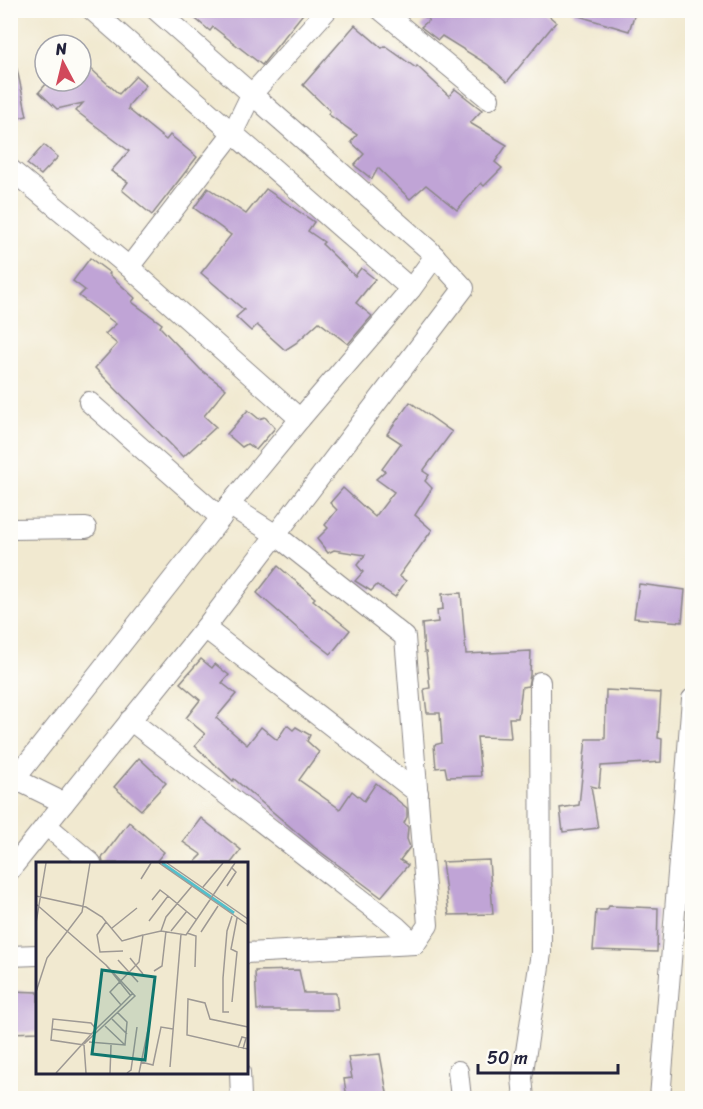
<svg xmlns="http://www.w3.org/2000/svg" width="703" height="1109" viewBox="0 0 703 1109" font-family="Sriracha,sans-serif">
<rect width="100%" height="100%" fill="#fdfcf7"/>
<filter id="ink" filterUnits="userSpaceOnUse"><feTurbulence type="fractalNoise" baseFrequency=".0167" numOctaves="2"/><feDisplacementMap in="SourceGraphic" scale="12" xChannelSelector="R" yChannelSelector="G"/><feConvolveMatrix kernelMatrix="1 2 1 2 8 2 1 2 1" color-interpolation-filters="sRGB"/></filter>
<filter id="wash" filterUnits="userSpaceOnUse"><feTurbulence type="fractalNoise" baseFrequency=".008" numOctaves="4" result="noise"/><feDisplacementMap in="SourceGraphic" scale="24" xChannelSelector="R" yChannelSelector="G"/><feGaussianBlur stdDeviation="1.35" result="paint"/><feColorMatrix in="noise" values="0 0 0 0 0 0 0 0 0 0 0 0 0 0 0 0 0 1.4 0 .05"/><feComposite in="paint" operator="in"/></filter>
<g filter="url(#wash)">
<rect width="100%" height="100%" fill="#f1e9d0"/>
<g id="blocks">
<g fill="#c0a4d6">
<path d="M185 10H306L262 65 213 27 210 31Z"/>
<path d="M416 10H542L556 22 507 82 487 64 442 36 438 40 421 27 429 20Z"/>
<path d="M573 10H636L629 31 572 14Z"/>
<path d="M355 25 382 48 385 46 416 68 417 66 449 96 455 89 482 110 470 123 507 145 495 162 502 168 484 186 481 183 457 210 426 185 410 199 378 168 372 179 354 165 364 154 351 142 357 135 328 114 330 111 303 85Z"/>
<path d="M81 60 119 94 136 76 146 85 129 105 128 109 166 140 170 135 197 157 152 215 122 190 128 182 111 171 129 151 76 111 83 103 57 109 39 92 49 81H81Z"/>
<path d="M10 69H17L27 116 10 120Z"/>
<path d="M44 145 58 157 41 175 27 164Z"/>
<path d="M208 188 246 214 266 189 314 222 308 231 324 242 322 244 355 276 361 268 375 279 356 303 372 316 348 344 319 322 296 343 285 350 257 325 251 331 236 317 244 310 201 273 231 235 194 208Z"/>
<path d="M90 258 110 273 109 274 135 298 132 302 162 324 160 327 201 370 226 389 204 416 216 427 183 457 95 368 117 344 105 334 116 324 79 296 85 290 73 281Z"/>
<path d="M410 402 452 432 423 471 429 475 425 481 432 488 415 515 432 530 399 576 406 581 395 597 377 585 371 591 355 581 363 572 357 565 365 555 334 550 328 553 317 539 328 528 325 525 337 510 330 503 343 488 375 517 394 492 376 479 385 471 382 469 401 443 387 434Z"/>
<path d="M248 410 259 419 265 417 275 428 256 450 247 444 242 447 227 434Z"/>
<path d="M278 566 315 598 313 600 350 630 331 654 297 628 257 593Z"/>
<path d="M639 584 685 590 682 622 634 618Z"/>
<path d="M461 593 466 654 531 651 530 675 528 686 522 687 518 718H509L511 738 477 737 481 776 447 777 445 767 436 768 434 745 442 743 440 713H427L424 689 430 688 426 652H424L422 624 438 622 437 610 443 609 442 594Z"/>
<path d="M201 659 212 668 215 664 229 675 222 683 236 694 216 718 247 745 261 727 277 740 287 725 293 730 296 727 310 735 307 741 319 752 299 780 340 809 352 791 364 801 376 783 407 808V817L404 823 408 827 407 839 410 847 400 860 408 865 381 897 314 847 234 779 233 781 195 746 205 734 186 718 200 700 180 683Z"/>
<path d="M606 690 661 693 658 738 662 739 661 762 601 766 599 788 591 786 598 828 563 832 560 808 579 805 586 739H605Z"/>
<path d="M139 758 166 783 141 810 114 787Z"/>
<path d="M201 818 241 850 231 863H194L202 855 183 842Z"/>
<path d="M129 822 164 852 155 863H103L102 858Z"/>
<path d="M489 860 493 914 449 915 442 862Z"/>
<path d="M609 906 658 908 657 952 593 950 596 910H607Z"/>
<path d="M299 970 304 993H336L338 1010H257L255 971Z"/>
<path d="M10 991 38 992V1032L10 1033Z"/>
<path d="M380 1054 388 1098H347L344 1079 352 1078 348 1057Z"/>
</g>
</g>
</g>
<g filter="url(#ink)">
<use href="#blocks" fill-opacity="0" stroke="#8a8686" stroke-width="1.5"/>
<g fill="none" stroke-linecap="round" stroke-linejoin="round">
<g stroke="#8a8686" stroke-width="22">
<g id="minor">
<path d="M92 10 411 289"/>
<path d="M327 10 251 95 232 134 129 267 300 419 411 289 435 256"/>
<path d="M381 10 489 99"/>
<path d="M10 169 129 267"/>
<path d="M89 402 221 518"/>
<path d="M229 505 276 535 405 637 428 925 415 944 246 953"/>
<path d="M10 529 86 528"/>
<path d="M205 628 418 793"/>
<path d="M130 720 397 927 415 944"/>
<path d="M10 775 15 779 221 518 229 505 300 419"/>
<path d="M10 786 15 779 64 803"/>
<path d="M46 825 91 863"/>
<path d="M10 870 205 628 464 288 429 250 156 10"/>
<path d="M10 956 38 955"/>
<path d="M458 1071 461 1098"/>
<path d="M240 1072 241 1098"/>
<path d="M524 1098 522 1078 541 953 540 682"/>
<path d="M660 1098 692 699"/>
</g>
</g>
<use href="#minor" stroke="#fff" stroke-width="20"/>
</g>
</g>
<g transform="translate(36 862)">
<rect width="212" height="212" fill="#f1e9d0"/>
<path fill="none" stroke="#53c0cc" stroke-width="3" d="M126 1 198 51"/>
<path fill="none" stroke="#9e9994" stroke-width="1.5" d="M123 1 212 63M131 1 212 57M105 17 115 1M191 24 200 10 195 5M167 25 187 1M0 34 50 45 66 55 86 79 107 73M116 38 124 28 132 34M0 42 70 103M113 59 132 34 161 58M70 60 61 73 64 90 87 89M0 61 10 1M76 66 101 46M125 69 130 55 156 24M135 69 151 49M165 70 182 44M151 71 160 74 159 105M94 96 107 112M82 98 102 120M118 109 126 104 130 69M0 130 11 96 46 50 54 1M97 131 85 143 74 130 103 100 107 73 125 69 150 73 199 1M196 140 201 90 195 87 201 56M193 150H187V116L191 69 196 54M76 157 91 172M69 164 89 183M212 165 174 157 169 141 152 137 151 173 212 187M16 167 56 172M53 180 89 183 91 160 81 150M48 182 99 134 70 103 95 134M48 183 15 178 17 157 55 161 60 167 85 143M48 183 50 211M202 186 206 175 210 176 207 187M105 200 117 203 125 165 137 167M134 205 145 72M20 211 60 167M74 211 75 183M91 211 95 208 101 165M103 211 113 163"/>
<path fill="#0f766e" fill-opacity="0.15" stroke="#0f766e" stroke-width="3" d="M66 108 119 115 109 198 56 192Z"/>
<rect width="212" height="212" fill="none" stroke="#22223b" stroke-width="3"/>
</g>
<rect width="703" height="1109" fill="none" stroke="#fdfcf7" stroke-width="36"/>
<g transform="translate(63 63) rotate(353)"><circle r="28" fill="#fdfcf7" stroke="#a5a5ac" stroke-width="1.5"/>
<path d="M0-4.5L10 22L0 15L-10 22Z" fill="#d1495b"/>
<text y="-9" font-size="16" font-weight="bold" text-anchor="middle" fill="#22223b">N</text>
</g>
<path d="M478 1064v9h140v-9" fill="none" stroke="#22223b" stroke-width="3"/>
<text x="487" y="1064" font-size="18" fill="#22223b" stroke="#fdfcf7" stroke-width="4.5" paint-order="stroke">50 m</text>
</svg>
